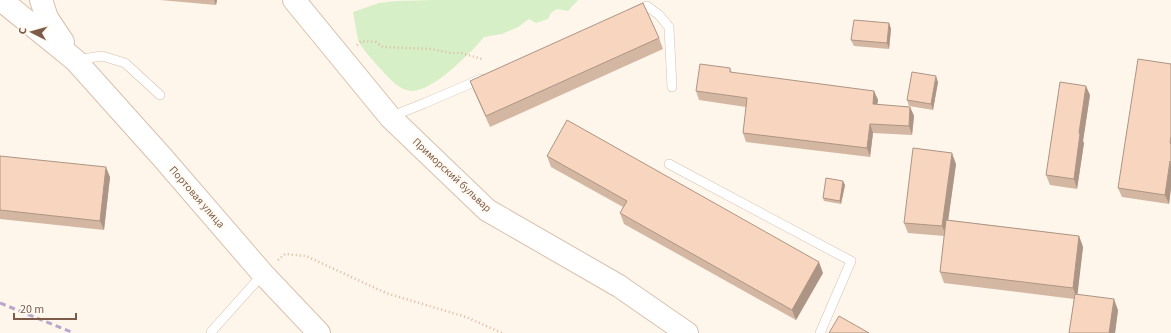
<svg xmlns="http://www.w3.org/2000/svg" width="1171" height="333" viewBox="0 0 1171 333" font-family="'Source Sans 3',sans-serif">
<rect width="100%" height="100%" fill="#fef6ea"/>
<path fill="#d7efc6" d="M436 0H578L568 11 557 9 551 13 548 19 536 23 529 19 518 27 502 34 484 37C471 53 433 91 412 91 408 91 401 88 398 86 391 81 362 50 359 42 356 33 355 22 353 12L379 3 395 1Z"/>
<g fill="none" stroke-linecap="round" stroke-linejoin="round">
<g stroke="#d5c0b0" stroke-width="10">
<g id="lane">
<path d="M634 12 647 6 659 15 669 27 672 87"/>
<path d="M76 60 102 56 125 63 160 95"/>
<path d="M390 117 425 103 481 79"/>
<path d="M669 164 851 261 820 333"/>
<path d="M211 332 263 274"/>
</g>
</g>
<g stroke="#d9c0ad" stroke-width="24">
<g id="secondary">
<path d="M1 0 75 60 162 157 263 274 319 333"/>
<path d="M41 0 47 18 63 42"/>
<path d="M294 0 390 117 487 210 619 286 687 333"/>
</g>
</g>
<g stroke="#ddb8a0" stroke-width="2.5" stroke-dasharray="1 3" stroke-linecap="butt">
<path d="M357 45 361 41 376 42 383 47 431 49 451 53H461L482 59"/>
<path d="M278 260 285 254 306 256 386 293 466 317 502 333"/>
</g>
<use href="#lane" stroke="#fff" stroke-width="9"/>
<use href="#secondary" stroke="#fff" stroke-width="22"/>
<path stroke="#baa5cc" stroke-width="3" stroke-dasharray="6 4" stroke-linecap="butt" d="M0 303 74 333"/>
</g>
<g fill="#d4b7a3">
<path d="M160 0H217L216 5Z"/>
<path d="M889 23 891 29 889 49 854 46 851 40Z"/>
<path d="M659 38 663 49 490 127 474 91 470 81Z"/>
<path d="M1171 64V188L1169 204 1122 197 1118 188Z"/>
<path d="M730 68 732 73 874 91 878 100 877 105 910 107 914 116 912 135 873 133 870 157 746 142 743 133 746 107 699 100 696 91Z"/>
<path d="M938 82 933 110 909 106 907 100Z"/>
<path d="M1090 95 1083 141 1084 143 1077 189 1050 185 1046 175Z"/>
<path d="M0 156 110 177 104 230 0 219Z"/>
<path d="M547 156 823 273 796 320 624 224 620 213 623 207 551 167Z"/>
<path d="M956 164 948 220 1079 236 1083 247 1077 294 1118 310 1115 333H1069L1074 299 944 283 940 272 944 236 908 233 904 223Z"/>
<path d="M845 185 841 204 824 201 823 198Z"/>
</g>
<g fill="#ad9585">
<path d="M214 0H217L216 5Z"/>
<path d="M889 23 891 29 889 49 887 43Z"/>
<path d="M936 76 938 82 933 110 931 104Z"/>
<path d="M1086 86 1090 95 1083 141 1084 143 1077 189 1074 179 1079 133Z"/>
<path d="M874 91 878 100 876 113 873 104Z"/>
<path d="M910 107 914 116 912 135 909 126Z"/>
<path d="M870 124 873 133 870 157 867 148Z"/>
<path d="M952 153 956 164 946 236 942 226Z"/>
<path d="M1170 161 1171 165V188L1169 204 1165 195Z"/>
<path d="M106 167 110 177 104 230 100 221Z"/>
<path d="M843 181 845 185 841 204 840 201Z"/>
<path d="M1079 236 1083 247 1077 299 1073 288Z"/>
<path d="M819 262 823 273 796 320 792 310Z"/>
<path d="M1114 299 1118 310 1115 333H1109Z"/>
</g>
<g fill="#f7d5be" stroke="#ad9585">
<path d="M643 3 659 38 486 116 470 81Z"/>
<path d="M854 20 889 23 887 43 851 40Z"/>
<path d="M1138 59 1171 64V136L1170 143 1171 144V162L1170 161 1165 195 1118 188Z"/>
<path d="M700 64 730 68V72L874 91 873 104 910 107 909 126 870 124 867 148 743 133 747 98 696 91Z"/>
<path d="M912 72 936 76 931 104 907 100Z"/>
<path d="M1060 82 1086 86 1079 133 1080 134 1074 179 1046 175Z"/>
<path d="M567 120 819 262 792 310 620 213 627 201 547 156Z"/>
<path d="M913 148 952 153 942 226 904 223Z"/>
<path d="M0 156 106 167 100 221 0 210Z"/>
<path d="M826 178 843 181 840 201 823 198Z"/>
<path d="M946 220 1079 236 1073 288 940 272Z"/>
<path d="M1075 294 1114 299 1109 333H1069Z"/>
<path d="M839 316 869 333H829Z"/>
</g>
<g text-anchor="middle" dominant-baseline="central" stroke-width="4" stroke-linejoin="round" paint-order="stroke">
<g font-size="11" fill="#7e5b49" stroke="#fffaf2">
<text transform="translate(452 175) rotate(43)">Приморский бульвар</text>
<text transform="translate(197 197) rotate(49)">Портовая улица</text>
</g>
</g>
<g transform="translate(32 32) rotate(276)" stroke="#fffaf2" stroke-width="3" paint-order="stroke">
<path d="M0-3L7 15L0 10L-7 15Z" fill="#7e5b49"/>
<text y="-6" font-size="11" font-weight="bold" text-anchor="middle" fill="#7e5b49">С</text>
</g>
<path d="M14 313v6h62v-6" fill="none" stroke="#7e5b49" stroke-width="2"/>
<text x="20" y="313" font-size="12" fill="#7e5b49" stroke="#fffaf2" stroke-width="3" paint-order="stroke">20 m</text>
</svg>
